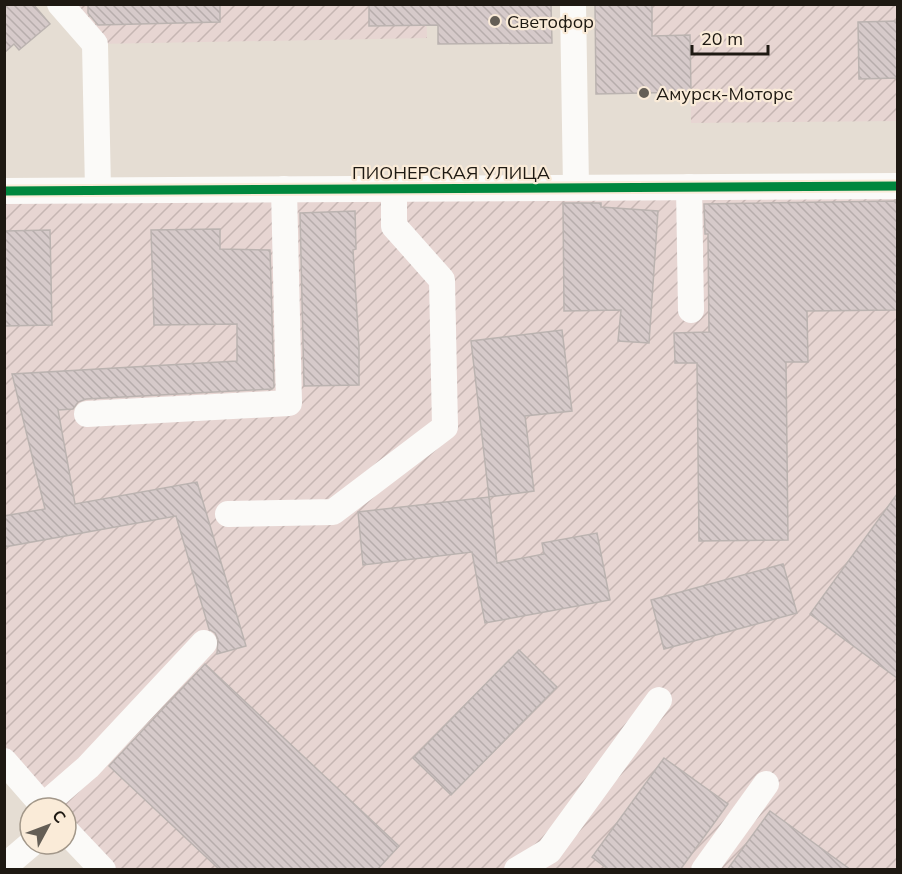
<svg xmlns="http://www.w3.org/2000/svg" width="902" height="874" viewBox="0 0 902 874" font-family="Mulish,sans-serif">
<defs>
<pattern id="industrial-furrows" width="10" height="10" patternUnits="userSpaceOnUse" patternTransform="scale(1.5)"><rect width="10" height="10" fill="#e7d5d2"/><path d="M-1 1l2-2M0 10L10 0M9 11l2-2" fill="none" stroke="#c6b6b3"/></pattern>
<pattern id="building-back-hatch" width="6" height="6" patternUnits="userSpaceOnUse" patternTransform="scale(1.5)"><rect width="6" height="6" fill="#d6caca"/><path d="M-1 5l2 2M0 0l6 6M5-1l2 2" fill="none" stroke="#b7adac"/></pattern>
</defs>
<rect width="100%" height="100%" fill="#e5ddd3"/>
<g fill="url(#industrial-furrows)">
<path d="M60 5H426L427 38 95 44Z"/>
<path d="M652 5H897V121L691 123 690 36H652Z"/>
<path d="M897 186V869H103L66 831V808H45L5 761V191Z"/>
</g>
<g fill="url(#building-back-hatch)" stroke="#bbb3b0" stroke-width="1.5">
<path d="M4 4H33L50 24 19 50 14 44 4 53Z"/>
<path d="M88 4H220V22L98 25 88 13Z"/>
<path d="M369 4H551L552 43 438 44V25L369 26Z"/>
<path d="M595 4H652V36L690 35 691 92 596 94Z"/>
<path d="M897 21V78L859 79 858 22Z"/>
<path d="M897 201V310L807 311 808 362H786L788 540 699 541 697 363H675L674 333 709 332 708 234H705L704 204Z"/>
<path d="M563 203H601V207L658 211 649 343 618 341 621 310 564 311Z"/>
<path d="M355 211 356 249 353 250 359 346V385L304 386 300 213Z"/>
<path d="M220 229V249L270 250 274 387 272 389 86 399 78 402 73 409 58 410 75 504 197 482 246 646 217 654 218 639 215 633 209 629 176 516 4 547V516L45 509 12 374 237 361V324L154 325 151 230Z"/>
<path d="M50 230 52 325 4 326V231Z"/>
<path d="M562 330 572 411 525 416 534 491 489 497 471 341Z"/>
<path d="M897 494V678L810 614Z"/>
<path d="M489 497 497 563 544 554 542 543 597 533 610 600 485 623 472 552 363 565 358 512Z"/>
<path d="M783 564 797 613 664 649 651 600Z"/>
<path d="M519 650 557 687 451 795 413 758Z"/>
<path d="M205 664 399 846 377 870H220L109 766Z"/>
<path d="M664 758 728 804 680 870H609L592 857Z"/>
<path d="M770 811 851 870H727Z"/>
</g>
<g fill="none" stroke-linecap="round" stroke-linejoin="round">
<g stroke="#fbfaf8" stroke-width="26">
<path d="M60 4 95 44 98 190"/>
<path d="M573 4 576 187"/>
<path d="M689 187 691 310"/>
<path d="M4 191 898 186"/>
<path d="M87 414 289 403 284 189"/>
<path d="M228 514 333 512 445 427 442 280 394 226V188"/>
<path d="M4 761 45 808"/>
<path d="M43 806 88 767 204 643"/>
<path d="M66 831 103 870"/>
<path d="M4 867 31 844"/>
<path d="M517 870 549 851 659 700"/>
<path d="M704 870 766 784"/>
</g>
<g stroke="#faebd8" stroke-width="13">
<path id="cycleway" d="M4 191 898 186"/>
</g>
<use href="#cycleway" stroke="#00873e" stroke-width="9"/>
</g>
<g fill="#645e56" stroke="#faebd8" stroke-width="2">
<circle cx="495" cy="21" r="6"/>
<circle cx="644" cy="93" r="6"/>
</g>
<g text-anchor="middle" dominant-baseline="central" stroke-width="4.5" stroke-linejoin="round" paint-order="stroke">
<g font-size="18" fill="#1e1912" stroke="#faebd8" text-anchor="start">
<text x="507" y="21">Светофор</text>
<text x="656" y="93">Амурск-Моторс</text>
</g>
<g font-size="18" fill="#1e1912" stroke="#faebd8">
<text x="451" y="172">ПИОНЕРСКАЯ УЛИЦА</text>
</g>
</g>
<rect width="902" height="874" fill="none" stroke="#1e1912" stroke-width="12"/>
<g transform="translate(48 826) rotate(49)"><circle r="28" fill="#faebd8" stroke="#a29789" stroke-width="1.5"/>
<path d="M0-4.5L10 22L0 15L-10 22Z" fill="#645e56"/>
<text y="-9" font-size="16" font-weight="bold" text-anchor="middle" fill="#1e1912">С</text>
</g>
<path d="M692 45v9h76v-9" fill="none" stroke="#1e1912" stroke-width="3"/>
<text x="701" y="45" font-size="18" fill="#1e1912" stroke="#faebd8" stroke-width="4.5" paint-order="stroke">20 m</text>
</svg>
